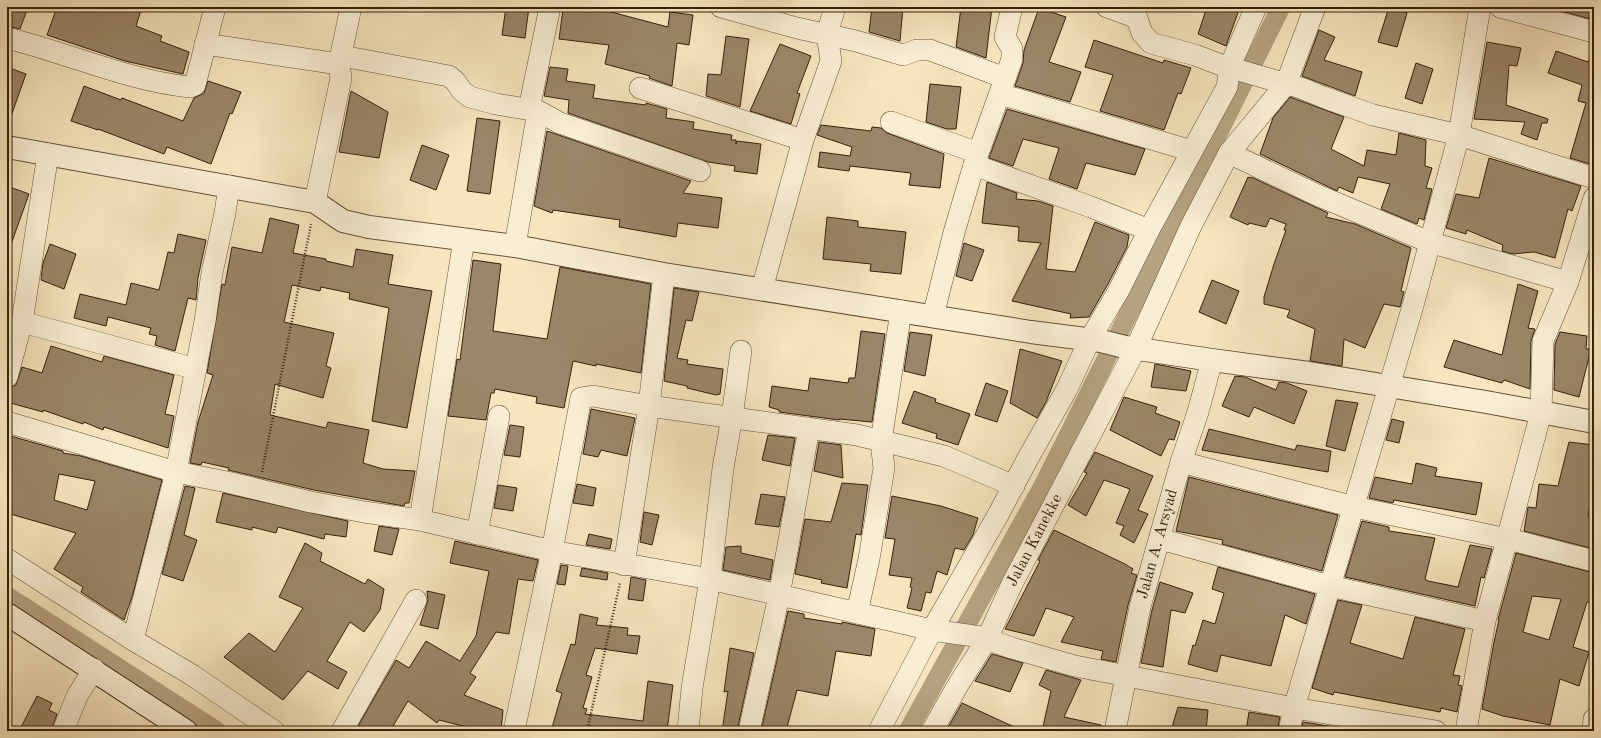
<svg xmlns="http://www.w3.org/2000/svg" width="1601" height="738" viewBox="0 0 1601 738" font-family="'Old Standard TT',serif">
<rect width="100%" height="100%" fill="#f6e5bd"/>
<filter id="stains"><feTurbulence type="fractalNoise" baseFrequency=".005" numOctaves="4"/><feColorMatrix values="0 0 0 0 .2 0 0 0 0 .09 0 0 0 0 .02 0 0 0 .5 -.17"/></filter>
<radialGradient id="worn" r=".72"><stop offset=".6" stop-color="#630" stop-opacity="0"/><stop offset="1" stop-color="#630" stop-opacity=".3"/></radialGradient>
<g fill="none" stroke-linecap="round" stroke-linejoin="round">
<g stroke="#b5a280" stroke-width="19">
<path d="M7 596 217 731"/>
<path d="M908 731 1045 482 1281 7"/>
</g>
</g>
<g fill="#9a8668" stroke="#36200b" fill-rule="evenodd">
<path d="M7 7H28L20 29 7 26Z"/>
<path d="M57 7H142L136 26 162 36 160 41 189 52 183 74 125 61 47 35Z"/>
<path d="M506 7H529L525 38 502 35Z"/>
<path d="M588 7 611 10V12L668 27 670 12 693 15 689 45 677 43 672 86 649 78 650 76 605 64 609 45 559 39 563 9 588 12Z"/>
<path d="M872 7H903L900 41 869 32Z"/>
<path d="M961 7H992L986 58 956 47Z"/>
<path d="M1207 7H1240L1226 46 1198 34Z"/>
<path d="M1389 7 1407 13 1397 47 1378 42Z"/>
<path d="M1547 7H1594V20Z"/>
<path d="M1039 8 1066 17 1049 62 1081 72 1070 102 1015 86 1023 63 1024 50Z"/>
<path d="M1319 30 1335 37 1324 60 1362 72 1355 96 1302 76Z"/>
<path d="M726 36 749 39 740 107 706 96 708 74 721 75Z"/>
<path d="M1094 40 1163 63 1164 60 1191 68 1181 94 1178 93 1164 130 1100 111 1113 75 1085 67Z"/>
<path d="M1487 42 1521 48 1517 66 1509 65 1506 105 1548 119 1547 123H1542L1537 140 1521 134 1525 122 1474 119Z"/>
<path d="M780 44 811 56 797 93 800 94 791 124 750 111Z"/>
<path d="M1556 51 1588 62 1590 58H1594V160H1591L1590 164 1570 158 1586 103 1578 101 1582 85 1548 73Z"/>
<path d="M1416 63 1433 69 1422 104 1405 98Z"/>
<path d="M7 67 26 74 9 122 7 121Z"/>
<path d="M550 67 568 69 566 81 595 85 593 98 646 105V103L667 109 666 118 694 122 693 129 732 135 731 140H736V144L737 141 761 144 757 174 734 171 735 166 708 162 568 113 569 100 544 96Z"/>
<path d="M208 81 241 92 232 114 230 113 211 164 167 147 164 154 98 129V130L71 121 84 86 121 100 122 98 183 121 194 98 204 93Z"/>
<path d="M930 84 961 87 956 129H947L926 122Z"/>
<path d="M351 91 388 112 379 158 339 152Z"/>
<path d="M1290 97 1344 117 1331 149 1364 166 1367 150 1396 155 1399 133 1426 140 1425 166 1432 168 1426 188 1432 189 1424 220 1419 218 1417 224 1381 209 1390 184 1358 177 1353 193 1339 187 1337 191 1260 154 1273 118Z"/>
<path d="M1007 109 1145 149 1135 175 1086 163 1077 189 1049 179 1059 148 1023 139 1013 166 989 158Z"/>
<path d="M477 118 500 121 490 194 467 191Z"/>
<path d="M821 125 871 131 872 127 881 128 887 133 944 154 940 188 909 185 911 173 850 166 849 171 818 167 820 152 850 156 852 147 817 135Z"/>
<path d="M547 131 691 181 683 193 722 198 718 228 678 223 676 237 619 227 620 220 553 210 552 213 534 206Z"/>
<path d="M422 145 449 155 436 190 410 180Z"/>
<path d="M1489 158 1581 186 1572 211 1568 209 1555 258 1534 252 1512 254 1502 251 1503 245 1467 230 1466 234 1446 228 1456 194 1479 198Z"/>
<path d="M1248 177 1250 178 1251 177 1328 213 1326 217 1355 224 1411 248 1401 291 1404 292 1400 307 1384 304 1365 348 1344 339 1342 366 1310 361 1315 329 1287 317 1290 310 1264 304V297L1274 264 1286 230H1284L1286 224 1270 218 1266 227 1249 223 1248 225 1230 217Z"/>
<path d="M987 182 1017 193 1016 199 1038 201 1053 206 1046 269 1075 272 1095 222 1129 235 1127 247 1108 284 1089 317 1070 318 1071 314 1012 301 1041 243 1018 241 1019 227 982 223Z"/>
<path d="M7 186 29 194 9 250 7 249Z"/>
<path d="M827 217 858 221V227L906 232 901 274 870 271 871 264 823 259Z"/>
<path d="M270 218 299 225 293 253 326 259V261L353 267 356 249 393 255 388 284 432 291 407 428 372 421 389 308 349 299 350 293 321 287 320 291 292 285 284 322 334 333 326 366 331 368 323 398 275 384 270 415 326 428 328 422 369 430 363 463 383 469 415 471 409 503H405L404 506 314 490 228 470 229 468 202 462 201 465 190 463 198 422 213 375 207 373 222 284 225 285 232 247 262 253Z"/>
<path d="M178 234 206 240 198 278 196 300 188 298 175 351 155 345 157 336 149 334 151 328 108 317 106 326 74 318 80 294 126 305 131 283 159 290 168 252 174 253Z"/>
<path d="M964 243 984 250 972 281 956 276Z"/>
<path d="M50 244 76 254 64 289 41 280 43 263Z"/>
<path d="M473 260 501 264 493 331 547 339 560 267 651 284 641 373 596 364V366L573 361 564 408 536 403 537 397 495 389 494 393H491L486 420 448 416 457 359 460 360Z"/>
<path d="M1212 280 1239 291 1226 324 1199 312Z"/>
<path d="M1518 284 1538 291 1528 328 1535 329 1531 341 1530 389 1504 380 1502 383 1444 367 1454 340 1502 355Z"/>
<path d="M674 288 699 292 692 321 686 320 677 358 688 360 687 364 723 369 720 394 716 395 687 388V386L664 381Z"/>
<path d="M861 331 885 334 872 422 839 419V420L779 412V410L769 407 772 386 808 391 810 378 848 383 849 378H855Z"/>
<path d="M910 332 932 335 925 376 904 371Z"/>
<path d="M1560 332 1587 336 1586 349H1591L1579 397 1554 390 1555 344Z"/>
<path d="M51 346 102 362 104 356 174 375 165 414 174 416 168 448 104 427 103 430 84 422 83 424 43 410V412L7 402V389L16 385 22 367 42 373Z"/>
<path d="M1020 349 1062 361 1046 402 1037 418 1010 403Z"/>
<path d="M1155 364 1191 371 1186 391 1151 387Z"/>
<path d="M1235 376 1245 377 1276 390 1279 382 1287 383 1307 391 1294 424 1254 407 1249 417 1222 406Z"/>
<path d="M986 383 1008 391 997 422 975 415Z"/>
<path d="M914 391 936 399 935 402 970 414 958 445 936 438 937 434 902 423Z"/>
<path d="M1124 397 1157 407 1155 413 1180 422 1174 440 1169 439 1161 456 1110 430Z"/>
<path d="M1336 400 1358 403 1345 451 1326 446Z"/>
<path d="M591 409 635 418 627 456 601 450 598 457 583 454Z"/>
<path d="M1392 419 1404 422 1399 443 1386 440Z"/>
<path d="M510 425 524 427 520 457 504 455Z"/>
<path d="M1209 429 1295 450 1297 445 1331 451 1328 472 1202 450Z"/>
<path d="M7 435 63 451V453L81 456 162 480 133 594 124 620 81 592 83 587 54 569 76 533 7 513ZM59 474 95 481 87 510 54 500Z"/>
<path d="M768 435 795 438 790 466 762 460Z"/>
<path d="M819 442 841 445 843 478 814 471Z"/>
<path d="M1569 442 1594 445V481L1588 516 1594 519V549L1524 531 1528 507 1536 508 1539 484 1558 486Z"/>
<path d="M1095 452 1153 476 1138 510 1148 514 1134 543 1120 535 1124 526 1116 523 1130 489 1104 480 1086 516 1068 505 1087 473 1084 472Z"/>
<path d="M1416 463 1437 468 1435 476 1482 483 1476 515 1394 500 1393 503 1369 498 1375 477 1412 484Z"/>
<path d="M1189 477 1338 515 1322 571 1222 544 1223 540 1176 531Z"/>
<path d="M842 483 868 485 861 535 856 534 847 588 821 583 822 580 795 574 805 519 831 522Z"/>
<path d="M577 484 596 488 593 506 573 503Z"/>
<path d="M498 485 517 488 513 511 494 508Z"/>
<path d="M185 486 195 488 184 535 197 540 183 581 162 574Z"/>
<path d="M223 493 348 521 346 537 325 534 324 539 278 527 276 533 252 527V530L216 522Z"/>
<path d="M761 494 785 497 779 527 755 524Z"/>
<path d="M892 496 941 506 978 518 973 535 964 550 955 548 947 575 937 571 931 593 926 592 921 611 907 608 912 588 910 587 912 578 889 575 895 539 885 538Z"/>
<path d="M644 512 659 515 652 545 640 542Z"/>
<path d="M1362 521 1389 527V531L1435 538 1425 579 1428 581 1458 587 1470 545 1492 549 1484 578 1481 577 1475 606 1345 577Z"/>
<path d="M379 526 399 529 392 555 374 551Z"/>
<path d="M1054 530 1125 564 1133 569 1131 573 1137 575 1128 605 1116 662 1101 659 1103 651 1061 642 1074 617 1046 608 1034 636 1005 629 1040 561 1038 560Z"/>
<path d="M589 534 612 539 610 549 586 545Z"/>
<path d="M455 541 538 560 533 581 518 579 509 634 496 632 470 673 476 677 464 695 503 710 501 731H483L439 720 437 723 408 701 390 731H365L358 726 396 660 409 668 426 641 460 661 476 636 489 571 450 563Z"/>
<path d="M305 543 322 553 320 561 365 584 368 579 384 589 380 610 364 632 350 622 327 661 347 672 338 689 308 671 283 700 224 657 249 633 275 652 303 608 279 597Z"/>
<path d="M741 546V553L773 560 770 580 723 570 726 547Z"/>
<path d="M1516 553 1594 573V603L1587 602 1573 647 1589 652 1579 686 1560 679 1550 725 1503 716 1482 709 1494 642 1499 620H1498ZM1532 596 1561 599 1549 640 1523 632Z"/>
<path d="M561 565 568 566 565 585 557 584Z"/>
<path d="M1218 567 1315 594 1306 624 1285 615 1271 666 1221 655 1217 672 1188 664 1193 645 1195 646 1203 620 1215 624 1224 593 1212 589Z"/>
<path d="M582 568 608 573 607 580 580 576Z"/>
<path d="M631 577 646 580 643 601 628 599Z"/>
<path d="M1160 582 1193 593 1185 613 1171 610 1163 667 1141 663 1152 610Z"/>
<path d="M427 591 445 595 438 629 420 625 428 600Z"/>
<path d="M1338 600 1362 605 1350 643 1403 659 1415 617 1465 629 1453 675 1460 676 1458 685 1462 686 1457 712 1441 708 1440 712 1334 692 1333 695 1312 688Z"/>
<path d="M788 611 804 614V618L842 624V622L875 629 871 656 836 651 828 696 797 690 786 731H761Z"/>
<path d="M580 614 598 618 596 625 628 628 627 635 640 636 637 654 595 648 586 675 592 677 583 708 587 709 585 714 643 721 648 681 673 685 667 731H551L562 693 556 691 571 644 575 645Z"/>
<path d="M730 648 754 653 737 731H722L728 691 724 692Z"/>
<path d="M992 654 1023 663 1010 692 975 681Z"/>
<path d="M1046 670 1081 680 1064 717 1101 725 1100 731H1042L1051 691 1039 685Z"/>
<path d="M37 696 52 703 49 710 57 714 51 731H19Z"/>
<path d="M962 703 1023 731H946Z"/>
<path d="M1178 707 1208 710 1206 731H1174V727H1172Z"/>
<path d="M1249 712 1280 717 1277 731H1246Z"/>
<path d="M1303 722 1359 731H1301Z"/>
</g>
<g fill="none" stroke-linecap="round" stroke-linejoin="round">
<g stroke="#665138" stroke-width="22">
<g id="minor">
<path d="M721 7 797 28 856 41 903 55 917 50H930L1005 78"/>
<path d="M1107 7 1137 18 1142 33 1151 43 1195 55 1229 68"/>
<path d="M1500 7 1594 32"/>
<path d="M7 38C68 53 129 81 190 87L195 85 215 7"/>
<path d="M205 44 339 64"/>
<path d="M342 56 449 76 455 81 462 91 470 97 496 104 538 111 560 123 700 171"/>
<path d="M1230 66 1238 70 1301 88 1323 97 1373 115 1459 135 1594 178"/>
<path d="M640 88 803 140"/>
<path d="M1000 94 1192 151"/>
<path d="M529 109 550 7"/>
<path d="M891 122 978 153"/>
<path d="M1229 153 1317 195 1429 242 1568 282"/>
<path d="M974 165 1091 207 1149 230"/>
<path d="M315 202 341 78 339 64 351 7"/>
<path d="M515 246 538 111"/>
<path d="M762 289 803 140 831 61 827 34 835 7"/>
<path d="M933 316 955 229 974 165 1012 59V49L1005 37 1012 7"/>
<path d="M22 322 196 369"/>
<path d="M7 377 22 322 48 154"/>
<path d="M7 422 176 472 227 482 311 502 364 512 420 520 552 551 710 579 932 630 981 637 1012 648 1075 666 1294 708 1436 731"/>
<path d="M1181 462 1354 507 1508 539 1594 561"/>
<path d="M420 520 464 239"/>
<path d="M477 534 499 416"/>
<path d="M1160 539 1330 586 1485 621"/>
<path d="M7 559 133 640 192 675 274 731"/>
<path d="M624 565 649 406 664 274"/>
<path d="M857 613 869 559 884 468 881 441 901 311"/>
<path d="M133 640 176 472 205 321 212 273 225 213 229 186"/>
<path d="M63 731 77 696 94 669"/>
<path d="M342 731 416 600"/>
<path d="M514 731 552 551 581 398 593 396 649 406 857 435 944 456 1014 486"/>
<path d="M688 731 692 688 710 579 723 468 732 417 741 351"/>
<path d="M749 731 779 596 809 428"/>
<path d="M879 731 932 630 998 515 1027 460 1067 389 1090 339 1119 290 1149 230 1227 87 1230 66 1256 7"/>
<path id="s1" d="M932 731 958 685 987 639 1012 584 1136 348 1191 226 1229 153 1286 84 1315 7"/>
<path id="s2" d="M1115 731 1140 607 1181 462 1198 412 1212 360"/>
<path d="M1289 731 1294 708 1412 309 1459 135 1480 7"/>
<path d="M1466 731 1485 621 1541 413 1543 341 1568 282 1594 198"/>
<path d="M1593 731 1594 719"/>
</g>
</g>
<g stroke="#665138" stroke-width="24">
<path id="tertiary" d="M7 147 315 202 343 221 369 227 515 246 664 274 1031 332 1101 341 1125 347 1212 360 1309 373 1486 402 1594 422"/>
</g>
<g stroke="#36200b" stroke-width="24">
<path id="secondary" d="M7 614 186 731"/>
</g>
<g stroke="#36200b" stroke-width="2.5" stroke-dasharray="1 2" stroke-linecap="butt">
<path d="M262 472 311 224"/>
<path d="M587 731 620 583"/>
</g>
<use href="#minor" stroke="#f9eed4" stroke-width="21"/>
<use href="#tertiary" stroke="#f9eed4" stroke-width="22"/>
<use href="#secondary" stroke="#f9eed4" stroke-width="22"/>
</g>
<g text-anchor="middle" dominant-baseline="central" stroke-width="3" stroke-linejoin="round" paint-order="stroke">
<g font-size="16" fill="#36200b" stroke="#f9eed4">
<text stroke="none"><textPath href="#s1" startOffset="217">Jalan Kanekke</textPath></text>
<text stroke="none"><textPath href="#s2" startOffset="192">Jalan A. Arsyad</textPath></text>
</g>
</g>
<rect width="1601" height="738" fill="none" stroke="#f6e5bd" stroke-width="24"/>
<rect x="8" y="8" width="1585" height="722" fill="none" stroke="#36200b" stroke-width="2"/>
<rect x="12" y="12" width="1577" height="714" fill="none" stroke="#36200b"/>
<rect width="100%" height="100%" filter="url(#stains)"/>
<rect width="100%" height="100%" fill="url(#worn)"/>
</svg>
